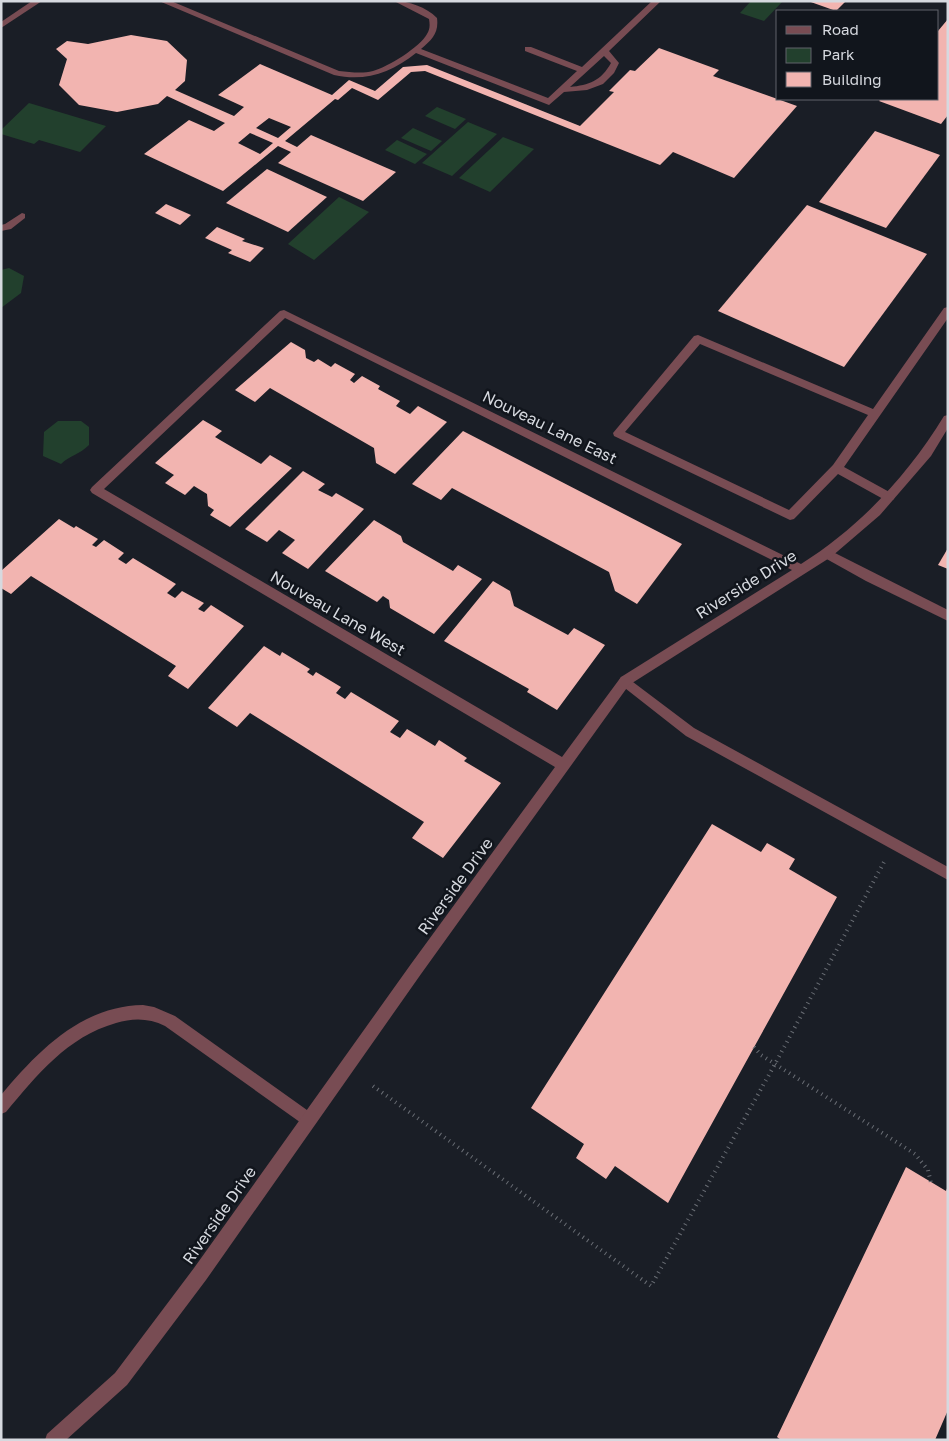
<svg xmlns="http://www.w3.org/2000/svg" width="949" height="1441" viewBox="0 0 949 1441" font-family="'Golos Text',sans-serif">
<rect width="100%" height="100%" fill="#1a1e26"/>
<g fill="#22402d">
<path d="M751 1H783L764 21 740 13Z"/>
<path d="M29 103 106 126 80 152 39 140 34 144 1 134V130Z"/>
<path d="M437 107 466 119 455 129 425 116Z"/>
<path d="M468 122 497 134 452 176 422 163Z"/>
<path d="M413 128 442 141 431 151 401 138Z"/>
<path d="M503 137 534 149 490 192 459 178Z"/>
<path d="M397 140 427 154 415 164 385 150Z"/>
<path d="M339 197 369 212 314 260 288 244Z"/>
<path d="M9 268 24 276 21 293 1 308V270Z"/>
<path d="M58 421H81L89 427V445C79 455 70 455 61 464L43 456 44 432Z"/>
</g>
<g fill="#f2b4b0" fill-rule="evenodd">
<path d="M808 1H846L836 11Z"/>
<path d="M948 19V115L941 124 879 101 881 99H938V31Z"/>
<path d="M131 35 167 41 187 60 185 81 175 90 234 116 244 107 218 95 260 64 332 95 349 80 375 91 403 67 427 65 580 126 614 92 609 91 630 70 635 71 659 48 719 70 713 76 797 106 734 178 673 152 660 165 425 71 411 72 378 100 352 88 338 100 335 99 285 141 297 147 311 135 396 172 363 201 278 163 291 152 278 146 223 191 144 154 189 120 214 131 225 123 167 96 158 104 117 112 79 105 59 85 67 59 56 49 67 41 88 44ZM269 118 291 127 278 138 256 128ZM250 133 273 143 260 154 238 143Z"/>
<path d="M875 131 940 155 886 228 819 202Z"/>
<path d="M267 169 327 197 288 232 226 203Z"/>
<path d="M166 204 191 215 180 225 155 213Z"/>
<path d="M807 205 927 254 844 367 718 311Z"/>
<path d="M217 227 245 239 242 241 264 248 250 262 228 253 232 250 205 238Z"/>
<path d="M291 342 305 350 306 358 314 362 318 359 331 367 335 363 355 374 350 380 354 383 362 376 380 386 378 389 400 401 396 406 410 414 418 406 447 422 395 474 376 463 374 448 270 388 255 402 235 390Z"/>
<path d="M203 420 222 431 215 437 261 464 270 455 292 468 230 527 210 515 214 510 208 506 207 494 194 486 185 495 165 483 174 475 155 463Z"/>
<path d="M463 431 682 544 637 604 615 591 609 572 452 488 441 500 412 484Z"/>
<path d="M303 471 325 484 318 490 332 497 336 493 364 509 308 569 282 553 295 540 279 530 267 542 245 529Z"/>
<path d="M59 519 74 528 76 526 98 539 92 545 96 547 104 540 124 553 118 559 126 564 133 558 176 584 167 593 175 598 182 591 204 603 198 609 204 612 211 605 244 626 188 689 168 676 176 666 31 576 11 594 1 588V571Z"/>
<path d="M374 520 401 536 403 542 453 571 458 565 482 579 434 634 390 608 389 600 383 596 377 602 325 571Z"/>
<path d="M948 548V569L938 565Z"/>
<path d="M493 581 510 591 514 606 568 635 574 628 605 645 557 710 527 692 529 689 444 641Z"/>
<path d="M264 646 280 656 282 652 310 669 307 672 313 676 316 672 341 687 336 693 345 699 351 692 399 721 390 732 400 738 407 729 435 746 439 740 467 758 464 761 501 783 443 858 412 838 424 822 250 713 237 727 208 708Z"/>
<path d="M712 824 761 852 767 843 795 859 789 869 837 897 668 1203 615 1166 606 1179 576 1158 584 1144 531 1108Z"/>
<path d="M906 1167 946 1191 948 1186V1410L935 1440H781L777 1437Z"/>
</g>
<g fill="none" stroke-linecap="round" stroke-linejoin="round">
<g stroke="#696d74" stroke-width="4" stroke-dasharray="1 4.5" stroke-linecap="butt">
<path d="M754 1047 761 1055 915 1154 928 1170 931 1183"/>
<path d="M373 1086 651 1286 775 1064 884 862"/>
</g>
<g fill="#784c53" fill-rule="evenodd">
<path d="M159 1H171L339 71C350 72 362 74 373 71 388 67 420 47 427 34 430 29 430 25 429 19L394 1C409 1 426 7 437 18 439 33 432 40 421 49L548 98 577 71 525 51V47H531L582 67 652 1H661L609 51 619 63 614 73 603 84 587 90 564 92 549 105 416 53C391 73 365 82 334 75ZM604 56 611 63C601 81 589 85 570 87Z"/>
<path d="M22 213 25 214V218L11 229 1 231V225L5 224Z"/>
<path d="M948 307V318L844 467 893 494 895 497 893 500H885L838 474 794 519 790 520 614 436 613 433 694 336 698 335 873 409 944 308ZM700 344 868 415 833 465 789 510 625 432Z"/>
<path d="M827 549 948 610V621L866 581 823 557 821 554 823 551Z"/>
<path d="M625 676 694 728 948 867V880L686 736 621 685 619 681 621 677Z"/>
<path d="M143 1005 154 1007 175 1016 314 1115 316 1120 314 1125 309 1127 304 1125 165 1026C149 1018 133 1018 116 1023 67 1037 37 1075 6 1112L1 1114V1095C38 1051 81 1006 143 1005Z"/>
</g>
<g fill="#784c53" fill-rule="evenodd">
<path d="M32 1H42L1 28V22Z"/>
<path d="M284 310 801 564C860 527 908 475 944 416L948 415V428L931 456 880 515 831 557 629 685 421 974 206 1280 127 1385 66 1440H45L47 1434 115 1373 194 1268 411 964 555 767 92 493 90 490 92 487 280 311ZM285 318 792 570 621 677 562 757 104 489Z"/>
</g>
</g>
<g text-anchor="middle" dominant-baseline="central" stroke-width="5" stroke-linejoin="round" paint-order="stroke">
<g font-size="16" fill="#d6d9df" stroke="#11151c">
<text transform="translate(550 427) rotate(26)">Nouveau Lane East</text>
<text transform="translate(746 584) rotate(-32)">Riverside Drive</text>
<text transform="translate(338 613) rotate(30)">Nouveau Lane West</text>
<text transform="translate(455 886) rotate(-54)">Riverside Drive</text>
<text transform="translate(219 1215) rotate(-55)">Riverside Drive</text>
</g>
</g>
<rect width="949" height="1441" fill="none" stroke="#d6d9df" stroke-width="5"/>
<rect x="776" y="10" width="162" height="90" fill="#11151c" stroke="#60636a"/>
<rect x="786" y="26" width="25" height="8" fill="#784c53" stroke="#60636a"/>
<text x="822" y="35" font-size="15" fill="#d6d9df">Road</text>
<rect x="786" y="48" width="25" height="15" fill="#22402d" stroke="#60636a"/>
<text x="822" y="60" font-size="15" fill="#d6d9df">Park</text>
<rect x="786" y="72" width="25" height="15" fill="#f2b4b0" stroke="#60636a"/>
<text x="822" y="85" font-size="15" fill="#d6d9df">Building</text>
</svg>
